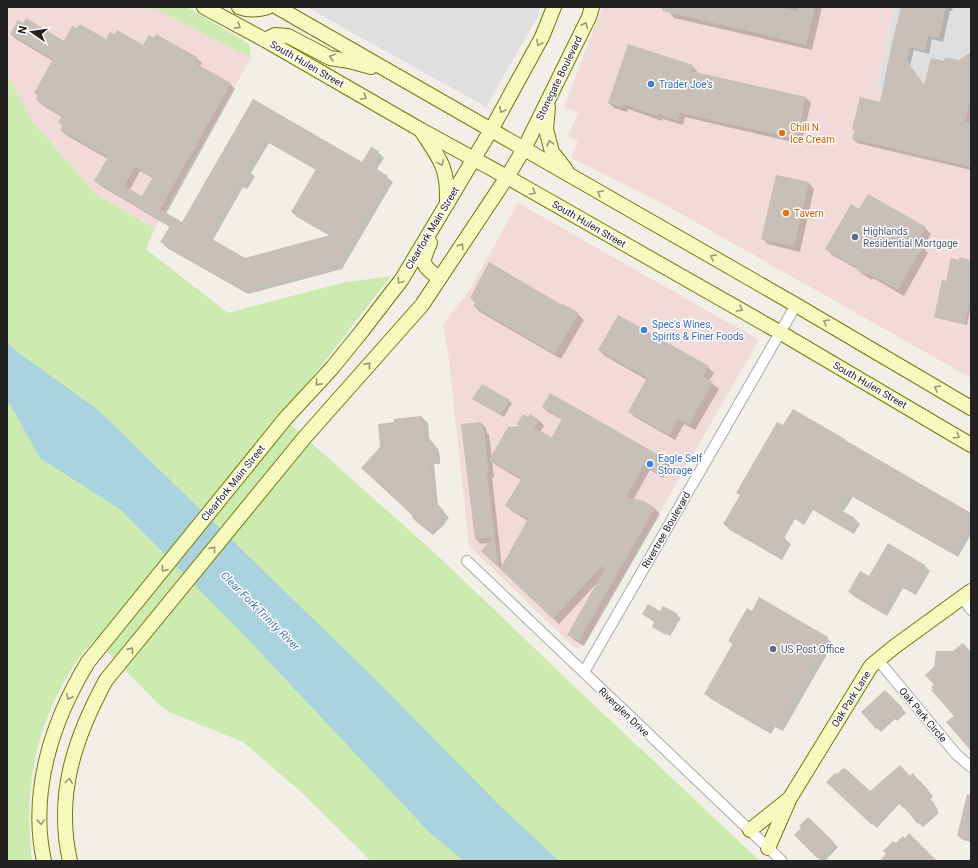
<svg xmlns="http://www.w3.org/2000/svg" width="978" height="868" viewBox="0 0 978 868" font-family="Roboto,sans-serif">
<rect width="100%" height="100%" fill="#f2efe9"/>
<g fill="#e0dfdf">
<path d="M306 7H540L538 16 486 107Z"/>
<path d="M894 7H971V111L877 89Z"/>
</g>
<g fill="#f2dad9">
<path d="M7 7H113L156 9 251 58 155 228 97 195 33 122 13 85 7 71Z"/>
<path d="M602 7H894L877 89 971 111V378L662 203 571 158 578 140 568 136 578 113 564 107Z"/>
<path d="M518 203 759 340 582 647 575 648 469 546 448 352 443 324 470 289Z"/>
</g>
<g fill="#cdebb0">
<path d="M113 7H187L249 44 251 58 156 9Z"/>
<path d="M7 71 13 85 33 122 97 195 155 228 146 249 228 313 341 283 391 276 321 366 280 415 437 555 574 686 760 861H371L300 791 243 742 169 712 159 705 95 639C88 647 80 656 74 665 34 728 24 788 32 861H7Z"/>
</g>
<path fill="#aad3df" d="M7 342 16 351 97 409 375 679 499 805 559 861H464L429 832 243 634 121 510 40 458 11 406 7 401Z"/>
<g fill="#0003" fill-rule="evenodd">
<path d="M670 7H822L812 50 674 18 669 12Z"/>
<path d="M902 7H953L952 11H950L943 42 932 39 929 54 914 50 910 66 925 86 945 62 959 61 969 58 971 60V170L857 143 853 139 855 131 853 129 881 103Z"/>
<path d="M11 34 64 42 106 40 144 46 196 58 202 63 200 66 202 68 230 84 235 89 166 214 183 224 254 100 363 163 378 152 384 158 377 169 393 182 342 269 248 294 167 248 161 242 170 227 101 186 95 181 108 159 66 135 61 130 63 126 59 122 62 117 42 105 37 100 39 97 35 93 53 61 16 39ZM269 143 316 170 292 212 297 217 330 236 244 259 213 240 243 187 247 189 255 177 251 173ZM140 171 153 178 143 198 130 190Z"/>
<path d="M692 66 697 71V73L806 98 811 103 801 144 685 117 683 125 663 119 662 121 628 109 627 112 614 108 609 103Z"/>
<path d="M809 183 814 189 800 252 768 244 762 238Z"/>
<path d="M859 210 925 228 931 234 923 247 928 253 904 296 873 278 872 280 862 274 857 269 832 255 827 249Z"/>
<path d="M960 261H971V306L967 325 937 318 935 316 947 282Z"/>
<path d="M471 298 562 306 578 314 584 320 561 359 480 312 474 306 476 303Z"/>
<path d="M599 350 708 367 714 373 709 381 719 389 695 430 684 424 675 440 635 417 629 411 647 380 605 356Z"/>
<path d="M476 401H509L512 403 504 417Z"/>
<path d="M543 407 665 460 670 465 663 478 650 470 633 500 644 502 655 509 660 514 584 646 574 640 569 634 598 582 559 624 482 551 489 543 481 544 476 539 481 423 486 428 487 433 489 435 492 458 521 427 518 424 539 420 544 426 540 432 552 439 563 420 548 412ZM492 462 496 465 521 480 507 506 512 511 528 521 502 567 492 477H494Z"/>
<path d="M422 417 428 423 429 438 438 449 440 456V464H434L438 505 449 518 445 522 446 523 433 535 419 524 414 518V517L362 468Z"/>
<path d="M777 423 971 514V534L958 557 853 497 843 512 855 519 860 524 854 534 813 510 804 525 795 519 784 538 791 544 782 560 730 530 724 524 741 496 737 492Z"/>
<path d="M924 565 930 571 916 595 903 588 887 616 855 597 849 592 869 578Z"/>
<path d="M664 607 681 618 670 636 655 627V622L643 614 661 612Z"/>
<path d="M827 638 833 644 783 731 775 727 771 734 711 699 705 693 733 645 729 641Z"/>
<path d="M885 691 906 713 897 721 895 719 881 732 862 712Z"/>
<path d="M910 777 920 781 932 795 933 797 930 800 938 809 937 810 939 813 923 827 904 807 903 808 899 804 877 828 828 782 870 792Z"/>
<path d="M971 806V842L963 840 958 836Z"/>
<path d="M808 818 838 847 825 861H821L795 835 802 828Z"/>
</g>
<g fill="#c7bfb8" fill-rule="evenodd">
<path d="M662 7H778L797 11 798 7H815L806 45 662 11Z"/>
<path d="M901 7H946L939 38 928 36 925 51 910 47 907 61 924 85 931 58 944 61 945 57 959 60 971 52 969 67 971 68V98L965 122 971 123V167L852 139 855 130 852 129 860 97 880 102 892 43Z"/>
<path d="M26 18 64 41 72 26 77 28 80 24 106 39 110 32 115 34 117 30 143 45 149 35 154 38 156 34 197 57 195 61 199 64 198 65 231 83 160 209 182 222 253 99 362 162 371 147 379 151 371 166 388 176 337 264 242 290 160 242 170 226 94 181 108 157 60 130 63 125 58 122 62 116 36 100 38 95 34 93 53 59 10 34 18 20 23 23ZM263 138 316 169 291 212 330 235 245 258 207 236 238 183 242 185 246 177 250 171 246 168ZM135 167 153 177 142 196 124 186Z"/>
<path d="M628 44 693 65 691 71 806 97 797 139 680 113 678 121 658 114 657 116 623 104 622 108 608 103Z"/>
<path d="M776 175 809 182 794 247 761 239Z"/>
<path d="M868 194 926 227 917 242 923 246 898 290 867 273 866 275 855 268 856 267 825 249 851 204 859 209Z"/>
<path d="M959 257 971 260V297L965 324 934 317 942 280 946 281 951 258 959 260Z"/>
<path d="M489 262 562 305 563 304 579 313 555 354 473 306 476 301 470 298Z"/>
<path d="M618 315 709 366 703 376 713 382 689 425 678 419 669 435 628 412 647 378 598 350Z"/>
<path d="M482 384 510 400 501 415 472 399Z"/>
<path d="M550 393 666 459 657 473 644 466 626 497 644 501 655 508 579 641 567 635 605 569 602 566 553 619 500 569 528 519 505 506 521 479 489 460 508 427 520 426 517 424 523 414 528 417 530 414 539 420 534 428 552 437 562 419 542 407Z"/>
<path d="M793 409 845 439V440L971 513V523L967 530 965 529 952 552 847 492 837 508 855 518 849 529 807 505 798 520 790 515 778 534 786 538 776 555 723 524 740 495 736 493 777 422 783 425Z"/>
<path d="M422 416 424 434 426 433 427 442H432L433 449H434L435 458 428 459 432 498 444 511 440 516 441 517 427 530 412 518 413 517 408 511 361 468 380 447 378 424 394 422V419Z"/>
<path d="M481 422 482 429H484L489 472H487L498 567 481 551 493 537 475 539 467 474 461 424Z"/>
<path d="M888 543 925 565 910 590 897 583 881 611 848 592 860 571 869 576Z"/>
<path d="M759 597 828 637 776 726 769 722 765 729 704 694 733 643 728 641 747 608 752 611Z"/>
<path d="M648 604 660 611 663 606 678 614 666 635 652 627 654 622 642 614Z"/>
<path d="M963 643 971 652V751L946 722 954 716 931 690 933 689 931 687 934 685 925 675 934 667 936 651H953Z"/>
<path d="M885 690 903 708 892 718 890 716 876 729 861 712Z"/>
<path d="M900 765 910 776 913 773 915 776 928 790 929 793 927 795 935 804 933 805 936 808 918 824 900 803 898 805 894 801 872 825 826 782 835 773 837 774 843 768 844 769 845 768 870 791Z"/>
<path d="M967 794 971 795V839L957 836Z"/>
<path d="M808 817 834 842 818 859 794 835 801 828 799 826Z"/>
<path d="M909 833 937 861H879L886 854 883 851 893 841 896 843 903 836 905 838Z"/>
</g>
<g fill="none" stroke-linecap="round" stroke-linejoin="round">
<g stroke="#a9a9a9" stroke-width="12">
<g id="street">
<path d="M467 561 782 861"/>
<path d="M963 598 971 610"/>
<path d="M878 660 956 754 971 767"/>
<path d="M584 672 796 305"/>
</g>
</g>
<g stroke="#707d05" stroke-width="16">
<g id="secondary">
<path d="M204 7 265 40 421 130 507 177 781 333 971 445"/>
<path d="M239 7C249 11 258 10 268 7"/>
<path d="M277 7 796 305 971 408"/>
<path d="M265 40 275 35 288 36 330 58 349 61 371 67"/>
<path d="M548 107 546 129 552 152 566 170"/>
<path d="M422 132C440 159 448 168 447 201"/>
<path d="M430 243C421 263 421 265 439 278"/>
<path d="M750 830 789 799"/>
<path d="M768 848 790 798 871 666 894 647 971 591"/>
<path d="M44 861C29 792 52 721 88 662L285 419 332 368 362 331 402 279 491 130 542 37 554 7"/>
<path d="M70 861C55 795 75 737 106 680L305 437 422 305 507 177 524 149 589 17 592 7"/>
</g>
</g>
<use href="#street" stroke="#fff" stroke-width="10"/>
<use href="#secondary" stroke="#f7fabf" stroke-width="14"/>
</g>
<defs><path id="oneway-chevron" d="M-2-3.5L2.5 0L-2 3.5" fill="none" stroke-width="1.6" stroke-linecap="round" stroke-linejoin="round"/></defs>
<g stroke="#979978">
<use href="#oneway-chevron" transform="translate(585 25) rotate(-64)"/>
<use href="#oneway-chevron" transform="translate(238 26) rotate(29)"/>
<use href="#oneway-chevron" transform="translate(539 43) rotate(119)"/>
<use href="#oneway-chevron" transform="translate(332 57) rotate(-164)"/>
<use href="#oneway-chevron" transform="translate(364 97) rotate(30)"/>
<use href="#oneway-chevron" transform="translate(502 110) rotate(118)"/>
<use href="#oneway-chevron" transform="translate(550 143) rotate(-105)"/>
<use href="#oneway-chevron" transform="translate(441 163) rotate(67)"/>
<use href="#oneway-chevron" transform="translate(533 192) rotate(30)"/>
<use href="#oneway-chevron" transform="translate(600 193) rotate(-150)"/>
<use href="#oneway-chevron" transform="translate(461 246) rotate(-56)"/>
<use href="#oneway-chevron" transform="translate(713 257) rotate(-150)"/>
<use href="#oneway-chevron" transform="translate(400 281) rotate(126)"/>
<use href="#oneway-chevron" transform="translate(740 309) rotate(30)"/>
<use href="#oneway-chevron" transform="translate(826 322) rotate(-149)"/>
<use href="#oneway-chevron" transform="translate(368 365) rotate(-48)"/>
<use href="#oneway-chevron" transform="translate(318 383) rotate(132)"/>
<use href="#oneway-chevron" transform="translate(937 388) rotate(-149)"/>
<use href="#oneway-chevron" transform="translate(957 436) rotate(31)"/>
<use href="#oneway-chevron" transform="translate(213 549) rotate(-51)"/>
<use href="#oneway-chevron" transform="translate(164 569) rotate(129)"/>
<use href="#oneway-chevron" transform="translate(131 650) rotate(-51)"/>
<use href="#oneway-chevron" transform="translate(69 697) rotate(116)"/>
<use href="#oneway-chevron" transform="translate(69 781) rotate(-83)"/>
<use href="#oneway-chevron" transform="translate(41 822) rotate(88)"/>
</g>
<g fill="#3f7fe0" stroke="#fff" stroke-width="1.5">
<circle cx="651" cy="84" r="4"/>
<circle cx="644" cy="330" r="4"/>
<circle cx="650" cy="464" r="4"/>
</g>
<g fill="#e8710a" stroke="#fff" stroke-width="1.5">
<circle cx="782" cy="133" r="4"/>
<circle cx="786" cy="213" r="4"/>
</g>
<g fill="#5c6f8a" stroke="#fff" stroke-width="1.5">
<circle cx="855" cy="237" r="4"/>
<circle cx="773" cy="649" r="4"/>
</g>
<g text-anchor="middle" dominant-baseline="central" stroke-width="3" stroke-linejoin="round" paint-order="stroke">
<g font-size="10" fill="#222" stroke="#fff">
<text transform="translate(307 64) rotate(30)">South Hulen Street</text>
<text transform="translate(559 78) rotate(-64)">Stonegate Boulevard</text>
<text transform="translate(589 224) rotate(30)">South Hulen Street</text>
<text transform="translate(432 228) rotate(-59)">Clearfork Main Street</text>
<text transform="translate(870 385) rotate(30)">South Hulen Street</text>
<text transform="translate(233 483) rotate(-51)">Clearfork Main Street</text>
<text transform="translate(666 530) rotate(-60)">Rivertree Boulevard</text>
<text transform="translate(851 699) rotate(-58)">Oak Park Lane</text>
<text transform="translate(624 712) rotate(44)">Riverglen Drive</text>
<text transform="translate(923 715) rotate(50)">Oak Park Circle</text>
</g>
<g font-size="10" fill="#366cbe" stroke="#fff" text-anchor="start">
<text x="659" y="84">Trader Joe's</text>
<text x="652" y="324">Spec's Wines,<tspan x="652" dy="12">Spirits &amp; Finer Foods</tspan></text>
<text x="658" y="458">Eagle Self<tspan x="658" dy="12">Storage</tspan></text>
</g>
<g font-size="10" fill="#c56008" stroke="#fff" text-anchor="start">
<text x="790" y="127">Chill N<tspan x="790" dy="12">Ice Cream</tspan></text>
<text x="794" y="213">Tavern</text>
</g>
<g font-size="10" fill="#4e5e75" stroke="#fff" text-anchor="start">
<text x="863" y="231">Highlands<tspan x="863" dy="12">Residential Mortgage</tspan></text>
<text x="781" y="649">US Post Office</text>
</g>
<g font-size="11" font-style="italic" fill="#4a7aab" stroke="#fff">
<text transform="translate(260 611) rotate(45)">Clear Fork Trinity River</text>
</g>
</g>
<rect width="978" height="868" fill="none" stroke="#222222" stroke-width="16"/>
<g transform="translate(32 32) rotate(283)" stroke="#ffffff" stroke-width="3" paint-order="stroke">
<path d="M0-3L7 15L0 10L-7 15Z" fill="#222222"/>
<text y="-6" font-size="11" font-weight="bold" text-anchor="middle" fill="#222222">N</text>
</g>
</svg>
